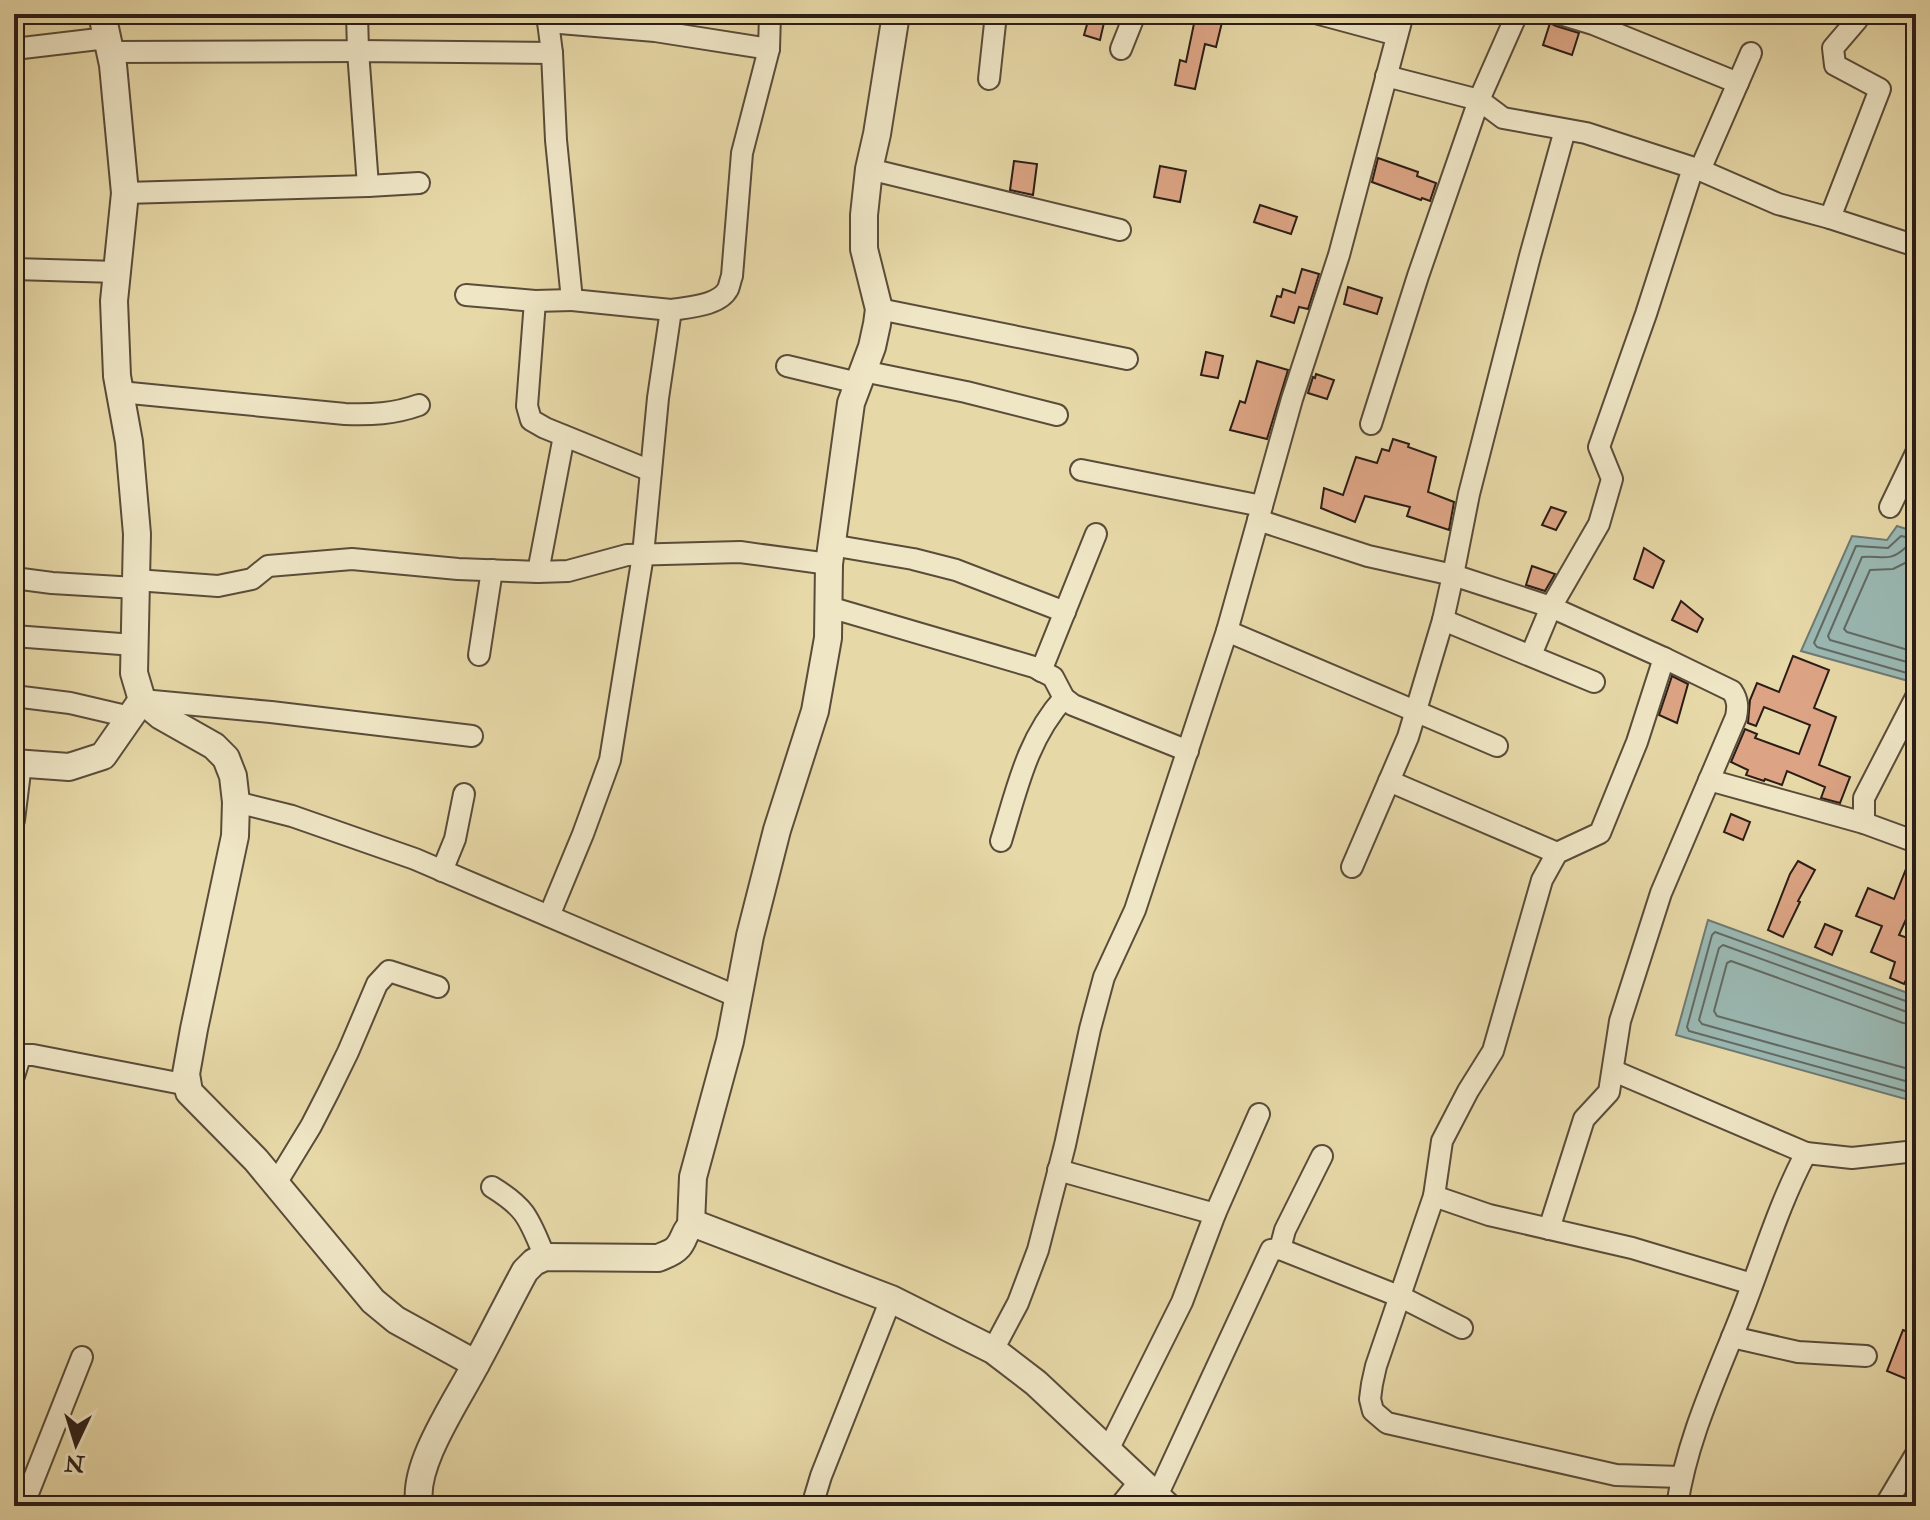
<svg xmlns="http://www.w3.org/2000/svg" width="1930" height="1520" viewBox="0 0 1930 1520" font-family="'IM FELL Double Pica',serif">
<rect width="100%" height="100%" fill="#e7d8a7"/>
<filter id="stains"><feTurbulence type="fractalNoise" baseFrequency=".0025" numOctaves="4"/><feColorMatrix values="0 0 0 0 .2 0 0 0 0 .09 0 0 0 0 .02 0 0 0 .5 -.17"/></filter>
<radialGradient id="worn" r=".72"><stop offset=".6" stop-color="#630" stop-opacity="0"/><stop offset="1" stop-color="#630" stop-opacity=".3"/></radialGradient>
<g fill="#9ab8b2" stroke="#6e7a74" stroke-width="2">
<path d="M1897 526 1916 532V672L1912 682 1801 651 1852 536 1887 540Z"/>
<path d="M1708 920 1916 996V1102L1676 1035Z"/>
</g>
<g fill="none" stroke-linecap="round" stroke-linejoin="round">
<g stroke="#626a64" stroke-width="2">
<path d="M1916 539 1901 536 1888 548 1856 546 1814 643 1817 647 1907 673 1916 672"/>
<path d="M1916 549 1905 548C1889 563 1881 555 1862 557L1828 636 1830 640 1907 662H1916"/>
<path d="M1916 561H1909L1893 569 1870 570 1844 629 1847 632 1908 650H1916"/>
<path d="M1916 1003H1911L1715 932 1712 935 1687 1027 1689 1031 1916 1094"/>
<path d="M1916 1013 1907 1012 1723 945 1719 948 1699 1020 1702 1024 1916 1084"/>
<path d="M1916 1025 1903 1023 1731 961 1727 963 1714 1011 1717 1016 1916 1071"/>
</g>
</g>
<g fill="#dca484" stroke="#2b1d16" stroke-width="2">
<path d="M1090 14H1106L1100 40 1084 35Z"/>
<path d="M1196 14H1224L1216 47 1205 44 1195 89 1175 85 1180 60 1186 62Z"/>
<path d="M1550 23 1556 26 1579 33 1572 55 1543 45Z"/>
<path d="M1378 158 1418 172 1417 176 1436 183 1430 201 1422 198 1421 200 1372 182Z"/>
<path d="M1014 161 1037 164 1033 195 1010 190Z"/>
<path d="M1160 166 1186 171 1180 202 1154 197Z"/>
<path d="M1260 205 1297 217 1291 234 1254 222Z"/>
<path d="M1302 269 1319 274 1308 309 1299 307 1294 323 1271 316 1277 296 1281 297 1283 289 1295 293Z"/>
<path d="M1348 287 1382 298 1377 314 1344 304Z"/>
<path d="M1206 352 1223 356 1218 378 1201 375Z"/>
<path d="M1257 361 1288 370 1267 439 1230 430 1240 401 1245 403Z"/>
<path d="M1316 374 1334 380 1327 399 1308 393 1313 377 1315 378Z"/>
<path d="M1393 439 1409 444 1408 447 1436 457 1428 492 1454 502 1449 530 1407 516 1410 507 1365 496 1355 522 1321 508 1324 488 1343 495 1356 457 1377 463 1382 449 1389 451Z"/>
<path d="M1551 507 1566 512 1556 530 1542 525Z"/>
<path d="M1644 548 1664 561 1653 588 1634 579Z"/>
<path d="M1532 566 1555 574 1545 591 1526 585Z"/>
<path d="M1681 601 1703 619 1697 632 1672 620Z"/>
<path d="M1793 656 1829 670 1814 708 1836 717 1819 765 1850 777 1840 803 1821 798 1825 787 1787 771 1782 785 1765 779 1764 781 1746 775 1748 770 1731 762 1745 729 1757 734 1755 738 1799 754 1810 725 1764 707 1756 726 1748 723 1750 700 1757 683 1779 692Z"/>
<path d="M1672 676 1688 684 1677 723 1659 715Z"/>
<path d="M1731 814 1750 822 1743 840 1724 832Z"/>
<path d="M1912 854 1916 855V897L1899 935 1916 941V985L1906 980 1904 984 1890 978 1895 962 1871 952 1882 926 1856 916 1868 888 1894 899Z"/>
<path d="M1798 861 1815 870 1798 901 1800 902 1783 937 1768 930 1790 874Z"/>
<path d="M1825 924 1842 931 1832 955 1815 947Z"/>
<path d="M1903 1330 1916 1335V1383L1887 1371Z"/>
</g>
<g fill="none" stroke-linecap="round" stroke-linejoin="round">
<g stroke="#5a4c3a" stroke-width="24">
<g id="minor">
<path d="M547 14 552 53 556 140 572 300 671 310 658 398 643 555 610 760 583 834 549 916"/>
<path d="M1319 14 1397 35"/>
<path d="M1560 14 1593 24 1738 83"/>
<path d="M548 22 655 31 769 49"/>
<path d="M14 49 107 38"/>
<path d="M1121 49 1135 14"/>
<path d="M110 52 358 51 357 14"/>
<path d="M1386 76 1479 100 1503 118 1586 133 1700 170 1778 204 1830 218 1916 246"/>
<path d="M989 79 996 14"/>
<path d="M869 169 1120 230"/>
<path d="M1700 170 1751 53"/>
<path d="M368 186 358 51 552 53"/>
<path d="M125 193 368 186 419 183"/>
<path d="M1830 218 1880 89 1835 65 1833 48 1857 20 1860 14"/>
<path d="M14 269 117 272"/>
<path d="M466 295 535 301 572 300"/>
<path d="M535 301 527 406 531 420 545 428 651 471"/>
<path d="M879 309 1127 359"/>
<path d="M671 310C688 307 719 306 728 289 729 287 731 278 732 276L742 153 769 49 770 14"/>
<path d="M787 366 858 383"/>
<path d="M863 371 966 392 1057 415"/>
<path d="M120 392 345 414C371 415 394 414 419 405"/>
<path d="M1371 424 1418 276 1479 100 1517 14"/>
<path d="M1081 470 1262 506"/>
<path d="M1890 507 1916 453"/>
<path d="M1258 520 1368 556 1453 575 1443 620 1408 737 1352 867"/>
<path d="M831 545 913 559 956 570 1065 612"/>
<path d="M538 572 564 436"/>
<path d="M14 578 52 583 136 588"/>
<path d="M136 580 218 586 252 579 268 566 352 559 458 569 538 572 568 571 627 555 740 552 829 564"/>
<path d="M829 607 1034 667 1053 677 1064 698 1073 705 1188 751"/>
<path d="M1443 620 1594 682"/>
<path d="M1227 631 1497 746"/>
<path d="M14 636 134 645"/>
<path d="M479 655 492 570"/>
<path d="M1531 655 1551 607 1453 575 1469 494 1530 256 1565 130"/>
<path d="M1664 658 1637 742 1600 833 1557 853 1542 880 1493 1051 1468 1091 1442 1141 1434 1196 1489 1215 1632 1248 1752 1284"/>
<path d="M1041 671 1096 534"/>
<path d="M14 696 70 703 130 717"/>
<path d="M142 700 271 712 472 736"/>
<path d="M1709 780 1864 823 1916 842"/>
<path d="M1389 781 1557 853"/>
<path d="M236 802 292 816 415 859 738 997"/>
<path d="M14 820 21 764"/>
<path d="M1864 823V798L1916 697"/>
<path d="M1001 841C1017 789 1027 739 1064 698"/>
<path d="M442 871 455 839 464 794"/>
<path d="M1614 1071 1806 1153"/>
<path d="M14 1076 20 1057 25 1055H33L188 1085"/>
<path d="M1058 1170 1215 1214"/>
<path d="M275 1185 311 1126 329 1091 348 1052 377 984 389 971 438 987"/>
<path d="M492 1187C528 1209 529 1220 545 1257"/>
<path d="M1434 1196 1376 1366 1372 1384 1370 1399 1373 1411 1387 1423 1616 1475 1681 1477"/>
<path d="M1549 1229 1584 1119 1609 1092 1620 1021 1661 893 1736 717C1738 707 1738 700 1732 691L1664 658 1551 607 1599 524 1612 479 1599 447 1646 314 1693 168"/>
<path d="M1280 1249 1285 1230 1322 1156"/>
<path d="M1732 1337 1798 1352 1866 1356"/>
<path d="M993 1350 1018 1303 1038 1250 1065 1145 1090 1029 1104 977 1135 910 1227 631 1292 399 1339 255 1403 14"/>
<path d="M1108 1450 1182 1302 1215 1214 1259 1114"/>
<path d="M1157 1496 1271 1250 1280 1249 1401 1297 1462 1328"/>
<path d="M23 1506 82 1357"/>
<path d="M812 1506 821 1476 891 1299"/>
<path d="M1120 1506 1140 1481"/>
<path d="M1677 1506C1687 1437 1719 1372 1744 1307 1764 1255 1780 1202 1806 1153L1852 1158 1916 1151"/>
<path d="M1885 1506 1916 1454"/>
</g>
</g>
<g stroke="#5a4c3a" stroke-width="30">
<g id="tertiary">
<path d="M102 14 113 65 125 193 114 301 117 376 129 442 137 534 134 673 142 700 161 716 214 746 226 758 233 776 236 802 235 836 194 1029 186 1074 189 1092 256 1160 373 1301 396 1320 476 1364"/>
<path d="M14 763 69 767 103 756 142 700"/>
<path d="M691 1224 693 1177 730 1041 750 936 777 830 815 711 828 638 829 564 851 403 872 347 877 324 879 309 864 249V215L869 169 877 134 896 14"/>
<path d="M420 1506C410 1468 458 1399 476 1364 493 1333 508 1302 525 1271L534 1262 545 1257 658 1258C665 1255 673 1253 678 1247 686 1238 683 1230 695 1224L891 1299 993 1350 1036 1383 1167 1506"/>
</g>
</g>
<use href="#minor" stroke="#efe6c6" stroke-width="20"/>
<use href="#tertiary" stroke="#efe6c6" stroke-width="26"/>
</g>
<rect width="1930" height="1520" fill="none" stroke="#e7d8a7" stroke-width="48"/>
<rect x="16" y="16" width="1898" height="1488" fill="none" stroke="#2b1d16" stroke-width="4"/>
<rect x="24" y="24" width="1882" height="1472" fill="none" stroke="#2b1d16" stroke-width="2"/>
<g transform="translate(76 1444) rotate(184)" stroke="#efe6c6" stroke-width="6" paint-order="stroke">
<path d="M0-6L14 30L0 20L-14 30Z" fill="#2b1d16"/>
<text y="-12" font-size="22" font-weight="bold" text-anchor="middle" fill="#2b1d16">N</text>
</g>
<rect width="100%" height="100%" filter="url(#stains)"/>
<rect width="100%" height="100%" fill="url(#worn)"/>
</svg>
